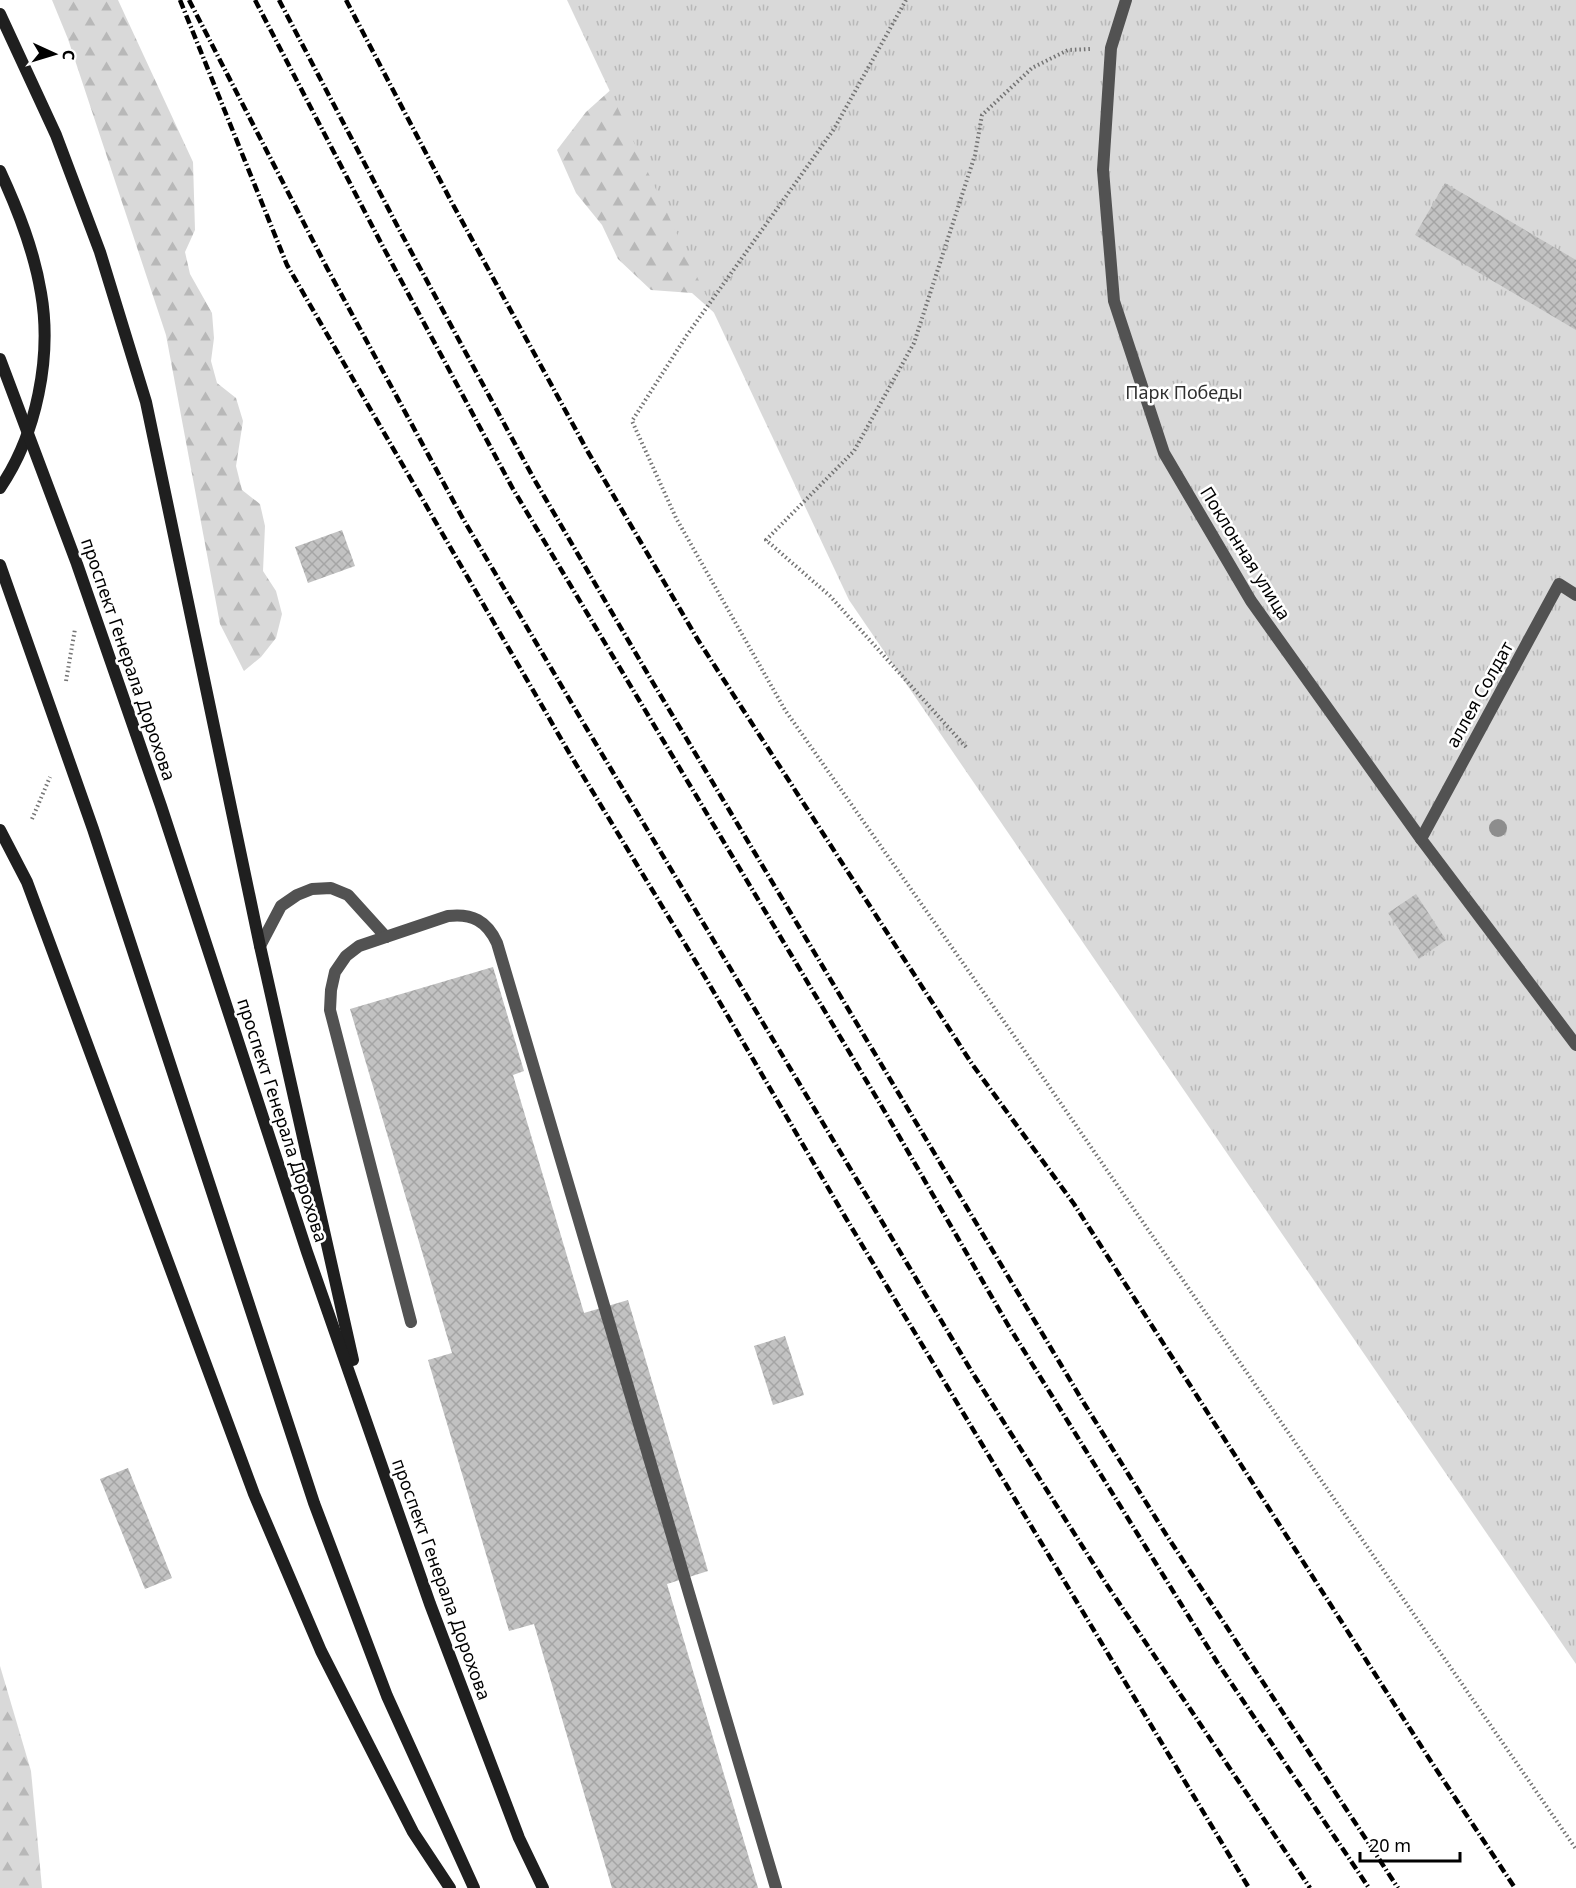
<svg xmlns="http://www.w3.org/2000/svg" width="1576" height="1888" viewBox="0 0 1576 1888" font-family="'Noto Sans',sans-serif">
<defs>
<pattern id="forest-firs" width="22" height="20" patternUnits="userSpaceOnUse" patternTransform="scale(1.5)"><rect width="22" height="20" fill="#d9d9d9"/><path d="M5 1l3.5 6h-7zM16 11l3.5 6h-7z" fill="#b8b8b8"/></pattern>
<pattern id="park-tufts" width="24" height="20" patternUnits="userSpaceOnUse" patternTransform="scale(1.5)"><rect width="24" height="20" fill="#d9d9d9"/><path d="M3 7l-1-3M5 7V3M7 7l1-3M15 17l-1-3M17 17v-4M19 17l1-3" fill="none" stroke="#b8b8b8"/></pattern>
<pattern id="building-cross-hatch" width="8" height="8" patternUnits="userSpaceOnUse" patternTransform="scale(1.5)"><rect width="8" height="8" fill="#c2c2c2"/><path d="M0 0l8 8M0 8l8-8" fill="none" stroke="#a5a5a5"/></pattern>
</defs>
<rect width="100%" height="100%" fill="#fff"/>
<g fill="url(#forest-firs)">
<path d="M52 0H118L193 162 195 230 185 252 190 274 212 313 214 338 211 361 217 383 236 398 243 421 236 466 242 490 260 504 265 526 263 571 276 591 282 614 276 638 261 657 244 671 220 624 166 335 68 39Z"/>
<path d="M615 86 746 341 692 293 651 290 618 259 602 225 576 193 557 150 586 112Z"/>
<path d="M0 1666 31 1771 42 1888H0Z"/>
</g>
<path fill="url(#park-tufts)" d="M567 0H1576V1664L849 600Z"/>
<g fill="url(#building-cross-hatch)">
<path d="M1445 183 1576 260V330L1415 235Z"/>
<path d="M342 530 355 566 308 583 295 547Z"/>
<path d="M1416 894 1446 940 1419 959 1388 913Z"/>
<path d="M493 967 524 1071 513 1075 584 1313 628 1300 708 1571 667 1584 758 1888H612L534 1624 509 1631 428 1360 452 1353 350 1009Z"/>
<path d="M785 1336 804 1395 773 1405 754 1346Z"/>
<path d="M128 1468 172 1578 145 1589 100 1479Z"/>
</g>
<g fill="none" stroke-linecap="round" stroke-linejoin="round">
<g stroke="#747474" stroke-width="4" stroke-dasharray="1.5 3" stroke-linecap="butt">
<path d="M906 0 834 129 687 335 632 421 676 518 785 710 1017 1040 1576 1849"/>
<path d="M66 681 75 629"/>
<path d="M966 747 830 596 766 540 854 451 914 343 975 155 982 115 1032 68 1068 50 1090 49"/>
<path d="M32 819 50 777"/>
</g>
<g stroke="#525252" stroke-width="12">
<path d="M1126 0 1111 48 1103 170 1114 301 1164 453 1251 601 1421 839 1576 1045"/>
<path d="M260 946 281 906 297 895 312 889 331 888 348 895 386 937"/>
<path d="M411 1322 330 1010 331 990 335 972 346 956 359 946 448 916C472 913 487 921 497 943L776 1888"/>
</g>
<path stroke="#525252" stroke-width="12" d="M1421 839 1559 584 1576 595"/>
<g stroke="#1f1f1f" stroke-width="12">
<path d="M0 14 56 135 100 252 146 402 260 946 353 1360"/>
<path d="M0 171C18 210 34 250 41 293 52 356 37 434 0 488"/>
<path d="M0 359 77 564 161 806 307 1252 430 1604 519 1838 543 1888"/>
<path d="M0 565 93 829 314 1503 387 1696 474 1888"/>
<path d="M0 830 27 882 254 1494 321 1651 413 1832 450 1888"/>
</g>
<g stroke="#000" stroke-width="4.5" stroke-dasharray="9 3 1.5 3" stroke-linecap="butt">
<path d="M180 0 287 265 571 756 705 977 844 1215 1249 1888"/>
<path d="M189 0 327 268 462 517 581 719 972 1372 1105 1582 1310 1888"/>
<path d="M255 0 381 243 513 489 888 1117 1008 1325 1217 1662 1369 1888"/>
<path d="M279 0 400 231 534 479 649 676 1082 1400 1167 1536 1398 1888"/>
<path d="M346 0 451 201 588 452 698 640 972 1064 1074 1204 1432 1763 1515 1888"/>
</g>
</g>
<circle fill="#8d8d8d" cx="1498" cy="828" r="9"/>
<g text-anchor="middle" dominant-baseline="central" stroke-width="5" stroke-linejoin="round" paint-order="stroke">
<g font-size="18" fill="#303030" stroke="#fff">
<text x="1184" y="392">Парк Победы</text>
</g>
<g font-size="18" fill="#000" stroke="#fff">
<text transform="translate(1246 553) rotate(58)">Поклонная улица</text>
<text transform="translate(129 659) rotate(71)">проспект Генерала Дорохова</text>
<text transform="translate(1479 694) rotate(-61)">аллея Солдат</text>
<text transform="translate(283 1120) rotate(72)">проспект Генерала Дорохова</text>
<text transform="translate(442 1579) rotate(70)">проспект Генерала Дорохова</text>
</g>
</g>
<g transform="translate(54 54) rotate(94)" stroke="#ffffff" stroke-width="4.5" paint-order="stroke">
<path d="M0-4.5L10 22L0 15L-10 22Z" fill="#000000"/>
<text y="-9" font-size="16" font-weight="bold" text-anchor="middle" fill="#000000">С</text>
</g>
<path d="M1360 1852v9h100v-9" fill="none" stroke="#000000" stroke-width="3"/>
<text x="1369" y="1852" font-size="18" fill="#000000" stroke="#ffffff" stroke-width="4.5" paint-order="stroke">20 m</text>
</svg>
